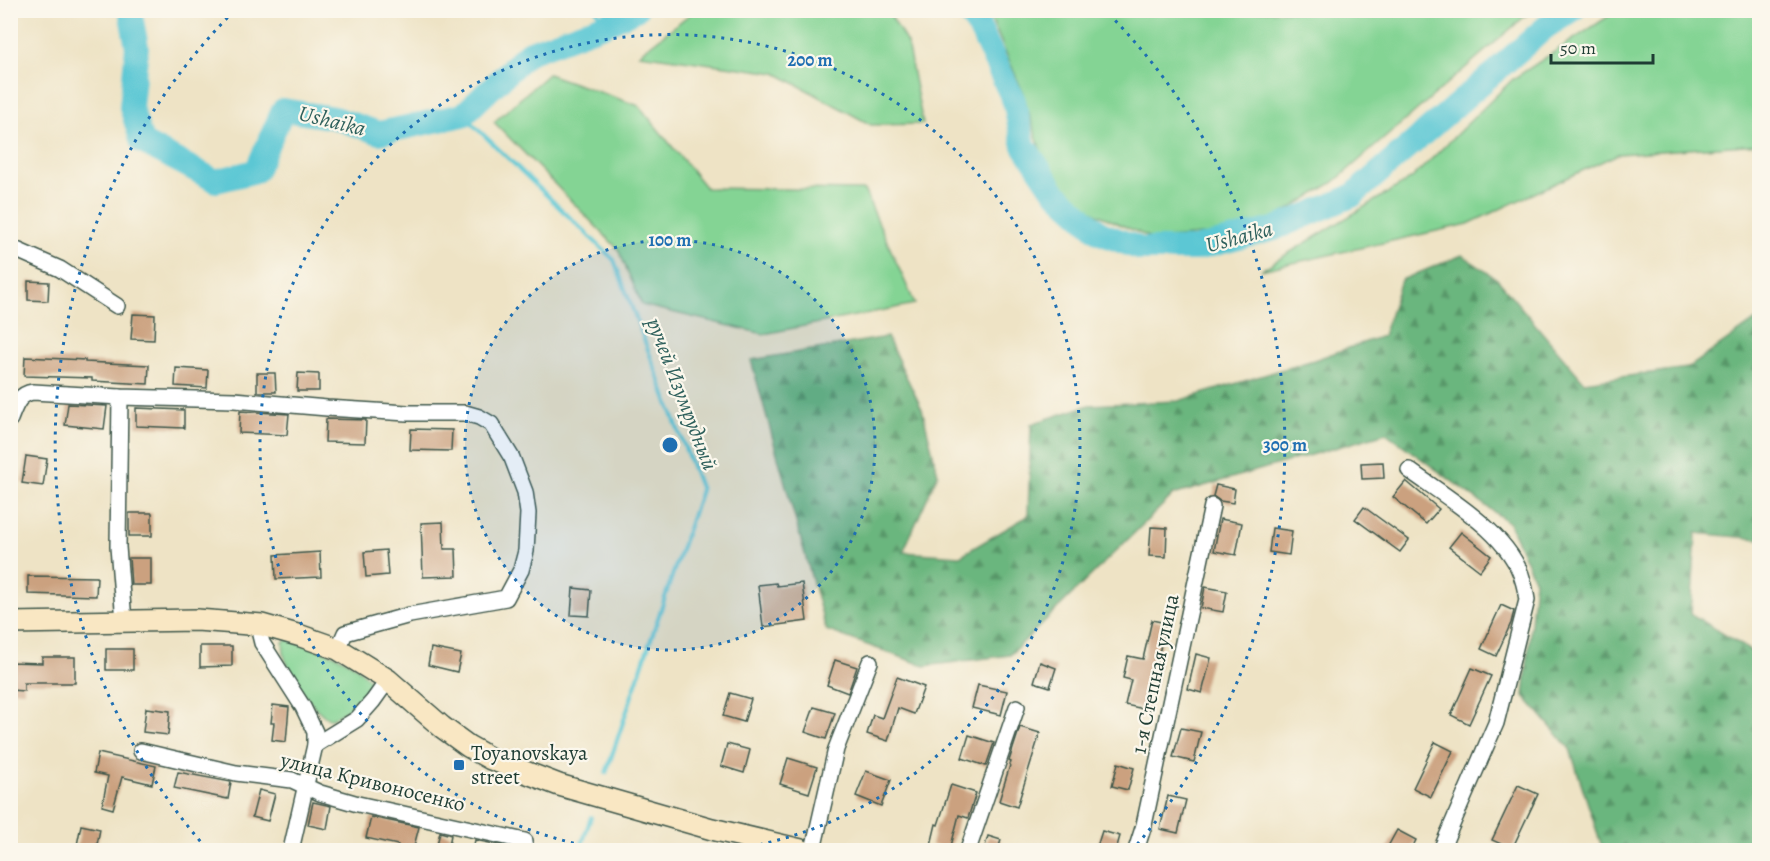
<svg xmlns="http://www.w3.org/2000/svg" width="1770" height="861" viewBox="0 0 1770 861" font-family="Alegreya,serif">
<defs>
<pattern id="forest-firs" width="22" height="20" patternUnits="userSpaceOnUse" patternTransform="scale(1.5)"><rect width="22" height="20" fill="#6bb67e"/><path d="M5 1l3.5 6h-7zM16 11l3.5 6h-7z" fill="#579568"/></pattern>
</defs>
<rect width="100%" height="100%" fill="#fbf7ec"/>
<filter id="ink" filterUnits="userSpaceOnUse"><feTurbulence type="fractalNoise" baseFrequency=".0167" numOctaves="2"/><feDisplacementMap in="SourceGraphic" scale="12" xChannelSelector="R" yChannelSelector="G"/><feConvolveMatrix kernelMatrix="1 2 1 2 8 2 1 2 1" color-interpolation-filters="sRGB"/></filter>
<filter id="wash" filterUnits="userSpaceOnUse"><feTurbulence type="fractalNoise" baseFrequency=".008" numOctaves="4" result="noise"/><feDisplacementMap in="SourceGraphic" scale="24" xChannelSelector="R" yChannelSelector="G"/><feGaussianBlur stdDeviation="1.35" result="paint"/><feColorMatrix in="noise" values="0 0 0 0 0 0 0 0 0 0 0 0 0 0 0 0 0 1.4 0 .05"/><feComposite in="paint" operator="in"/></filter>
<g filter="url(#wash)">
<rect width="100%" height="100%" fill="#eee3c5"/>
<g fill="#84d494" stroke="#528864" stroke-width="1.5">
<path d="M1618 10 1759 11V144L1618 154 1468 224 1261 270 1412 178 1513 79Z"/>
<path d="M694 11H888L907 43 923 124 871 125 776 73 639 54Z"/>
<path d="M982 11H1531L1334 182 1272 220 1214 234 1153 239 1097 214 1070 196 1045 165 1022 90 992 21Z"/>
<path d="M548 74 639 106 706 188 864 190 915 304 764 334 642 305 618 249 494 122Z"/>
<path d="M288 639C315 649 355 656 371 683 362 698 347 714 329 719 311 708 294 681 286 661 283 656 284 648 283 642Z"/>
</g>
<path fill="url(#forest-firs)" stroke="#457a59" stroke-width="1.5" d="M1462 255 1497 279 1584 382 1688 368 1759 318V539L1696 533 1691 614 1759 656V850H1603L1570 749 1524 696 1535 581 1509 523 1386 433 1173 495 1010 655 925 666 826 630 751 360 887 337 922 409 938 474 903 552 960 556 1028 516 1031 424 1089 405 1178 401 1314 360 1383 336 1401 280Z"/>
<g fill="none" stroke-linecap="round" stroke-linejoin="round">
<g stroke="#5bc7d4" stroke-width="4">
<path d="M596 10 606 24"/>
<path d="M463 115 614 260 701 490 606 773"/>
<path d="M580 850 591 817"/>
</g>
<g stroke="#5bc7d4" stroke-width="24">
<path d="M130 10 137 47 131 107 142 142 216 181 256 171 283 110 335 118 379 133 463 115 528 53 606 24 636 10"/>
<path d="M966 10 979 27 1014 101 1024 146 1055 192 1100 233 1141 249H1195L1274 229 1352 196 1546 27 1573 10"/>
</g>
</g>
<g id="blocks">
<g fill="#cba17f">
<path d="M28 281 49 282 48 301 28 300Z"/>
<path d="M133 314 155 315 154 340 131 339Z"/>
<path d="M25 357 85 360V362L149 365 148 384 92 381V378L24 376Z"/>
<path d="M176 368 208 370 207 388 175 386Z"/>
<path d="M257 373H275L276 392H257Z"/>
<path d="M298 373 319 374V391H297Z"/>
<path d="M68 404 107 406 104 429 65 425Z"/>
<path d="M136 408 184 410V428L136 426Z"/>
<path d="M240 411 289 414 287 435 239 433Z"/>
<path d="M326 419 366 420 365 443 325 442Z"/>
<path d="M411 429 452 430 451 451 410 450Z"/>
<path d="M26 456 47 459 43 486 22 483Z"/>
<path d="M1383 462 1384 478 1362 479 1361 463Z"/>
<path d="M1406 481 1439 509 1426 524 1393 497Z"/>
<path d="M1216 485 1235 489 1233 503 1220 501 1213 496Z"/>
<path d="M1364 507 1409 540 1400 552 1355 519Z"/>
<rect x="129" y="513" width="23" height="23"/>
<path d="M1220 519 1242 523 1236 555 1214 551Z"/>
<path d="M443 522 444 549H456L457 576 423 577 421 523Z"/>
<path d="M1151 527 1167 528 1166 557 1149 556Z"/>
<path d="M1272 528 1292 531 1289 555 1269 552Z"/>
<path d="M1461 532 1491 556 1480 571 1449 547Z"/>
<path d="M386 550 388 575 366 577 364 552Z"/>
<path d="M320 552 321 577 276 579 275 555Z"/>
<path d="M129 558H151V585H131Z"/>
<path d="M28 576 97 577 96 596 28 594Z"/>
<path d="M776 583 777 586 802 583 807 621 763 627 758 585Z"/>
<path d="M1205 587 1227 591 1223 612 1201 608Z"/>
<path d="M573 588 591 590 589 616 571 615Z"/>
<path d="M1501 605 1514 611 1511 623 1496 656 1481 649Z"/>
<path d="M1152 620 1166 623 1157 662 1160 663 1149 710 1125 705 1131 680 1123 678 1128 656 1143 659Z"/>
<path d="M200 646H232V666L200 667Z"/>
<path d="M431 648 461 654 457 672 428 665Z"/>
<rect x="106" y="649" width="27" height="21"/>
<path d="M1196 654 1211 658 1202 693 1188 689Z"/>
<path d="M42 657H75V683H24V691L10 690V662L42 663Z"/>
<path d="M835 660 857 667 848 693 827 685Z"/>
<path d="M1040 662 1056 668 1050 687 1034 682Z"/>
<path d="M1472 668 1491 676 1469 724 1451 715Z"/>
<path d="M897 677 924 687 914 714 898 708 888 741 867 734 873 715 882 718Z"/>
<path d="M978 685 1007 691 1001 715 972 708Z"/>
<path d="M730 693 751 699 744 722 723 716Z"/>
<path d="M273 705 289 707 286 742 272 740 274 723H271Z"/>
<path d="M814 707 835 713 826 739 805 732Z"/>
<path d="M146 708 170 711 168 735 143 732Z"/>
<path d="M1020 727 1040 733 1017 807 999 801 1011 762 1009 761Z"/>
<path d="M1181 728 1201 732 1194 762 1173 757Z"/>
<path d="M969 735 994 743 986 766 962 758Z"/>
<path d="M1435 742 1453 751 1431 797 1413 788Z"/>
<path d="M727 744 750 750 744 773 721 766Z"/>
<path d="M98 753 156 766 152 784 122 777 113 809 102 806 108 776 94 773Z"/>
<path d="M788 758 817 767 809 793 780 784Z"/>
<path d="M1118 763 1134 768 1128 790 1112 786Z"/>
<path d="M866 771 891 780 881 806 856 796Z"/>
<path d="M178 772 231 782 228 799 174 788Z"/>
<path d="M951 785 976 793 968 818 959 815 950 850 931 845 936 824 938 825Z"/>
<path d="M1518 785 1538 794 1512 849 1492 840Z"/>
<path d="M259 790 275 794 268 821 252 817Z"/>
<path d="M1168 796 1186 800 1178 833 1160 829Z"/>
<path d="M313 802 331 806 327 829 308 825Z"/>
<path d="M371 817 419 827 413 850 397 848 398 845 366 838Z"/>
<path d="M81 825 100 829 96 850H76Z"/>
<path d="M1397 830 1416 840 1411 850H1386Z"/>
<path d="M1102 831 1120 836 1116 850H1096Z"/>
<path d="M440 832 451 835 448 850 436 849Z"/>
<path d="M988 836 1001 840 998 850H984Z"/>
<path d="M475 840 508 847 507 850H473Z"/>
</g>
</g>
</g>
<g filter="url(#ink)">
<use href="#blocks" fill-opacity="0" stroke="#3e564a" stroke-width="1.5"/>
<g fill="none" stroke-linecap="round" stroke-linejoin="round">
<g stroke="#3e564a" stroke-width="18">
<g id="street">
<path d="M10 247 60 269 117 306"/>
<path d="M120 397 118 547 124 621"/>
<path d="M10 419C15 407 18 394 33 392L120 397 234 400 327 408 407 413H465L479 417 491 424 512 458 525 492 528 513 526 551 521 570 506 598 410 615 345 633 338 649"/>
<path d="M1409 470C1447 498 1511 534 1523 581 1525 587 1526 594 1527 600L1496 723 1441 850"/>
<path d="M262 625 260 635 262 643 303 707 315 732V745L291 850"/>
<path d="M315 745 357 719 373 701 388 680"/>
<path d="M141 751 236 773 292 780 320 793 358 804 525 841"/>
<path d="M813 850 836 749 870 662"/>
<path d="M968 850 1017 707"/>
<path d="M1136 850 1144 825 1212 506"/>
</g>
</g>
<g stroke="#3e564a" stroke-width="24">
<path id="secondary" d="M10 623 197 620 262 625 301 636 338 649 388 680 442 727 468 746 491 759 559 785 712 829 801 850"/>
</g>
<use href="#street" stroke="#fff" stroke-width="15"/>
<use href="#secondary" stroke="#f9e7c3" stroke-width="21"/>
</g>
</g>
<circle cx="670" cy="445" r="205" fill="#1f6fb2" fill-opacity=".12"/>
<g fill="none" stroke="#1f6fb2" stroke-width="3" stroke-dasharray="3 6">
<circle cx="670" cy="445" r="205"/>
<path d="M609 850A410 410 0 1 1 731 850"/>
<path d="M206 848A615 615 0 0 1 231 14M1109 14A615 615 0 0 1 1134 848"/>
</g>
<rect fill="#1f6fb2" stroke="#fbf7ec" stroke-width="2" x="453" y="759" width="12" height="12" rx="3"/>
<g text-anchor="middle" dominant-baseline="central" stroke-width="4.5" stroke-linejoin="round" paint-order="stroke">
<g font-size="21" fill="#1f3d34" stroke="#fbf7ec">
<text transform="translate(1155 674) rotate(-78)">1-я Степная улица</text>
<text transform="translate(373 782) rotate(14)">улица Кривоносенко</text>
</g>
<g font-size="21" fill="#1f3d34" stroke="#fbf7ec" text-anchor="start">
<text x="471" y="753">Toyanovskaya<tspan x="471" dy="24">street</tspan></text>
</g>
<g font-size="22" font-style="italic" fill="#2e605c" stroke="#fbf7ec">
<text transform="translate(332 121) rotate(14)">Ushaika</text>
<text transform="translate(1239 237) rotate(-15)">Ushaika</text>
<text transform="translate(682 394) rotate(69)">ручей Изумрудный</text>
</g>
</g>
<circle cx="670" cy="445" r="9" fill="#1f6fb2" stroke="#fbf7ec" stroke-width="3"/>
<g font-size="18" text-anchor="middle" font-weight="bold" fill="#1f6fb2" stroke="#fbf7ec" stroke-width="4.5" stroke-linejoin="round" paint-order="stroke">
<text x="810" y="66">200 m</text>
<text x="670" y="246">100 m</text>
<text x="1285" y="451">300 m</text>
</g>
<rect width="1770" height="861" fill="none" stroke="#fbf7ec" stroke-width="36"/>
<path d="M1551 54v9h102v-9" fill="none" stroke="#1f3d34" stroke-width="3"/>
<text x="1560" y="54" font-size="18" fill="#1f3d34" stroke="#fbf7ec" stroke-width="4.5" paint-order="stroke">50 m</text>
</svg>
